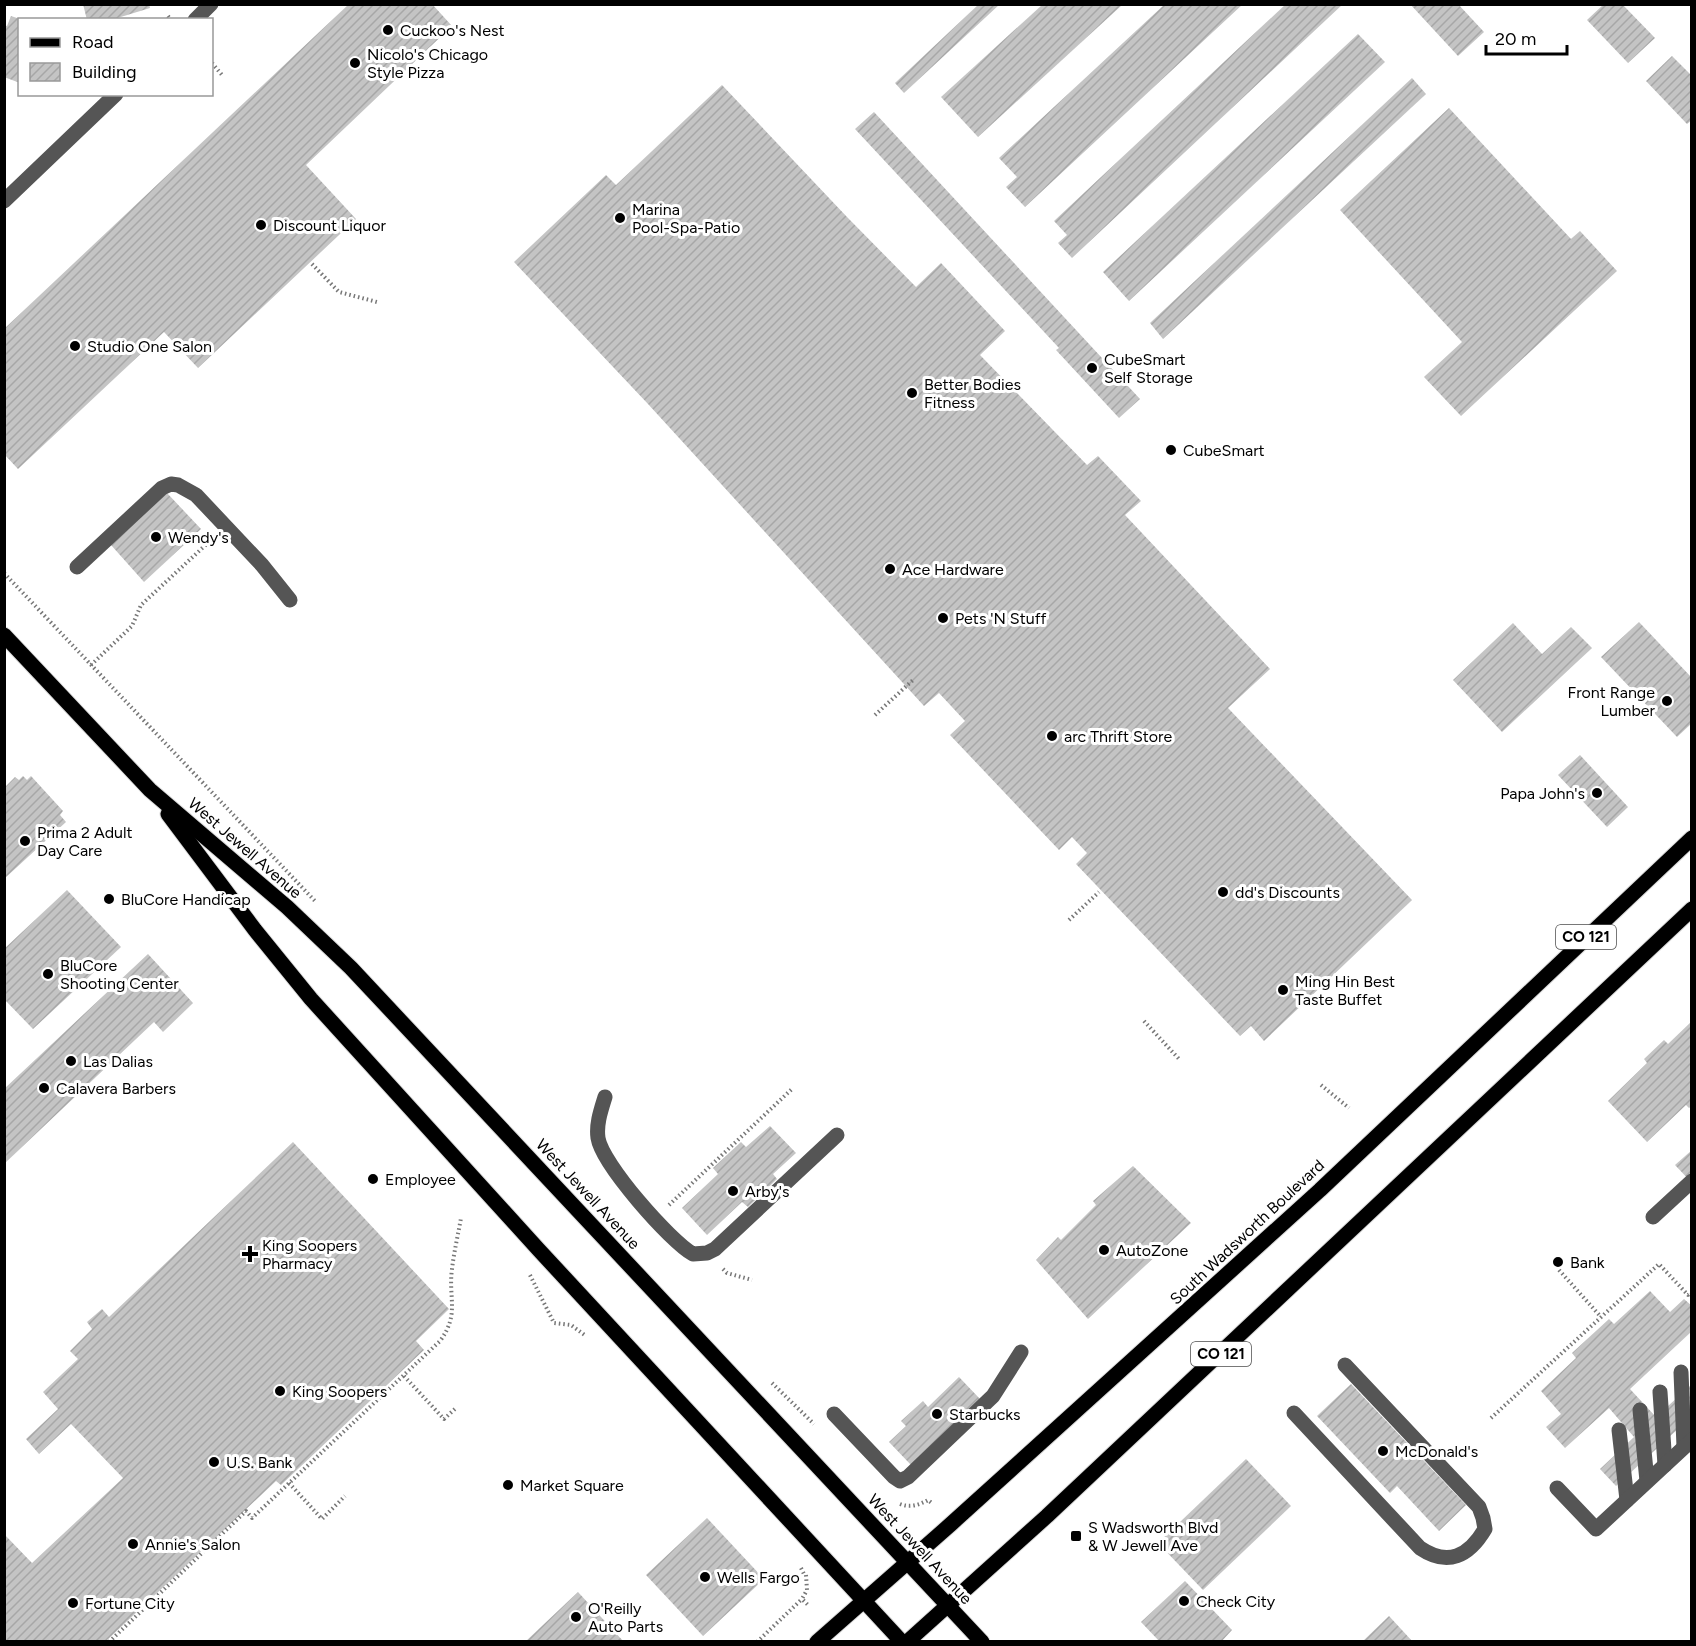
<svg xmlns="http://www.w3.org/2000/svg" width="1696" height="1646" viewBox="0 0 1696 1646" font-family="Figtree,sans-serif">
<defs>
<pattern id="building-hatch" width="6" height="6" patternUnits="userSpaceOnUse" patternTransform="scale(1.5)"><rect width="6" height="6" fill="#c4c4c4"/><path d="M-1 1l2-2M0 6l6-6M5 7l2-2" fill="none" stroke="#a7a7a7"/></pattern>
</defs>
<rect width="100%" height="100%" fill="#fff"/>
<g fill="url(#building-hatch)">
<path d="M83 4H149L150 8 111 20H87Z"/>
<path d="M349 4H432L452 26 306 165 356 219 198 368 164 332 18 469 4 454V329Z"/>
<path d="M979 4H1000L904 93 895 83Z"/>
<path d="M1165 4H1243L1025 207 1006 187 1017 177 999 158Z"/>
<path d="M1286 4H1343L1072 258 1058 243 1067 235 1054 221Z"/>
<path d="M1410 4H1458L1484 32 1458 56Z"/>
<path d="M1604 4H1622L1655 38 1628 63 1587 20Z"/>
<path d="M1042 5H1122L978 137 941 97Z"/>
<path d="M11 16 20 19V83L4 77V25L7 26Z"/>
<path d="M1358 34 1385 62 1129 301 1103 272Z"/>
<path d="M1672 56 1692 76V120L1687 124 1646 81Z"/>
<path d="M1412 78 1426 94 1163 339 1150 323Z"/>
<path d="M722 85 847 217 916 287 941 263 1005 331 980 355 1087 465 1098 456 1141 501 1125 515 1270 669 1228 708 1412 900 1264 1041 1251 1026 1240 1036 1076 864 1087 853 1072 837 1059 850 950 735 965 721 939 693 924 706 648 404 514 262 606 175 616 185Z"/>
<path d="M1449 108 1571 239 1580 231 1617 271 1461 416 1424 377 1462 342 1340 210Z"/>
<path d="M874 112 1140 399 1119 418 1056 350 1059 348 855 129Z"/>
<path d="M167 493 201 529 144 582 111 545Z"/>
<path d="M1639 622 1692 678V723L1677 737 1601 657Z"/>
<path d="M1513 623 1542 654 1571 627 1592 648 1502 732 1453 680Z"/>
<path d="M1580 755 1628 807 1607 827 1558 775Z"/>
<path d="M23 776 27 780 31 776 63 811 60 815 66 822 4 879V788L15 777 19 780Z"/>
<path d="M67 890 121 947 33 1029 4 999V949Z"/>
<path d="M148 954 193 1003 163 1032 154 1022 4 1164V1089Z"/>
<path d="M1692 1021V1106L1689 1108 1686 1105 1647 1142 1608 1101 1647 1063 1644 1059 1664 1040 1668 1044Z"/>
<path d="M770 1126 796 1153 773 1174 777 1179 748 1207 742 1202 707 1235 682 1208 718 1174 713 1168 741 1142 746 1147Z"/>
<path d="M293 1142 449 1309 416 1341 424 1350 281 1485 276 1481 105 1642H4V1534L32 1563 123 1478 71 1424 39 1454 26 1439 58 1409 43 1392 78 1359 70 1351 92 1329 87 1322 102 1309 109 1317Z"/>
<path d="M1692 1150V1183L1675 1165Z"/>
<path d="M1133 1166 1191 1223 1088 1319 1036 1260 1058 1237 1061 1240 1096 1205 1093 1201Z"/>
<path d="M1650 1291 1670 1312 1684 1299 1692 1306V1331L1630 1389 1656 1417 1692 1384V1416L1616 1486 1600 1469 1634 1437 1609 1408 1565 1448 1546 1427 1561 1414 1541 1391 1576 1358 1572 1353 1609 1319 1614 1324Z"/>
<path d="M959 1377 980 1399 911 1465 889 1442 906 1426 901 1421 923 1401 928 1407Z"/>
<path d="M1351 1384 1466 1505 1439 1531 1397 1486 1390 1493 1317 1416Z"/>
<path d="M1246 1459 1291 1506 1203 1590 1158 1543Z"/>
<path d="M707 1518 764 1579 703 1636 646 1575Z"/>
<path d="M1185 1581 1232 1630 1221 1642H1160L1141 1622Z"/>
<path d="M578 1592 624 1642H525Z"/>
<path d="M1389 1616 1413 1642H1362Z"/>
</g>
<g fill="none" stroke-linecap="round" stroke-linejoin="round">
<g stroke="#dbdbdb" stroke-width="17">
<g id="major">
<path d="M4 635 150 790 287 907 351 968 982 1642"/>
<path d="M168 814 255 930 311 999 538 1249 902 1642"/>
<path d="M817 1642 951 1524 1320 1190 1692 838"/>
<path d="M907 1642 1047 1516 1692 909"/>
</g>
</g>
<g stroke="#777" stroke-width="4" stroke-dasharray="1.5 3" stroke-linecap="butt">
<path d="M168 16 171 20"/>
<path d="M212 63 222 75"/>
<path d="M312 264 339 292 377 302"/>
<path d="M4 573 315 901"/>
<path d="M91 665 132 626 141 605 211 540"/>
<path d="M875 715 913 680"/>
<path d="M1069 920 1099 892"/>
<path d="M1144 1021 1179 1059"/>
<path d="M1321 1085 1349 1108"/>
<path d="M669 1205 793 1088"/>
<path d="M723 1269 727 1273 752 1280"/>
<path d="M1559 1270 1601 1317"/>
<path d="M530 1275 554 1323 571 1325 586 1336"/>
<path d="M404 1376 444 1419 456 1408"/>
<path d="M772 1383 814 1424"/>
<path d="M1491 1418 1659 1264 1688 1295 1692 1292"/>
<path d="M289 1483 322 1519 345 1496"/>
<path d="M900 1504C910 1508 919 1505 928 1500L933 1504"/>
<path d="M801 1568 805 1576"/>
<path d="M806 1575 807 1590 802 1599 808 1605"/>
<path d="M109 1642 246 1511 252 1518 440 1341C460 1314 448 1298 452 1269 454 1252 458 1235 461 1218"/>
<path d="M757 1642 802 1599"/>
</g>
<g stroke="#555" stroke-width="15">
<path d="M195 20 211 4"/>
<path d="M4 201 116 94"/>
<path d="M77 567 162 488 171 484 178 485 196 495 262 565 290 600"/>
<path d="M605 1097C601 1110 596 1124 598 1138 602 1164 670 1241 693 1254L707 1253 715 1249 837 1135"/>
<path d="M1653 1217 1692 1181"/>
<path d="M1681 1372 1684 1447"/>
<path d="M1660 1392 1665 1465"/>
<path d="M1640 1410 1647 1481"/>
<path d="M1294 1413 1420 1548C1448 1567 1469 1556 1485 1529L1483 1518 1479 1507 1345 1365"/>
<path d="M834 1414 894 1477 900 1481 908 1477 993 1396 1021 1352"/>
<path d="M1619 1430 1627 1500"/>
<path d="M1557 1488 1596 1529 1692 1440"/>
</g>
<use href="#major" stroke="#000" stroke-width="15"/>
</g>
<g fill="#000" stroke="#fff" stroke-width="2">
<circle cx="388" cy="30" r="6"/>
<circle cx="355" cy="63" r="6"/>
<circle cx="620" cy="218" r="6"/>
<circle cx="261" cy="225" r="6"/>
<circle cx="75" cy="346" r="6"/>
<circle cx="1092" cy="368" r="6"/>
<circle cx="912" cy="393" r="6"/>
<circle cx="1171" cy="450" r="6"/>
<circle cx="156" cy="537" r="6"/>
<circle cx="890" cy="569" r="6"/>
<circle cx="943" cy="618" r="6"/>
<circle cx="1667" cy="701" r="6"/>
<circle cx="1052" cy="736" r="6"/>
<circle cx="1597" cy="793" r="6"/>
<circle cx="25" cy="841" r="6"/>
<circle cx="1223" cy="892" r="6"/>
<circle cx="109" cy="899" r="6"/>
<circle cx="48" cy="974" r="6"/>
<circle cx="1283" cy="990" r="6"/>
<circle cx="71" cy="1061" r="6"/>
<circle cx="44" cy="1088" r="6"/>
<circle cx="373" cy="1179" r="6"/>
<circle cx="733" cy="1191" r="6"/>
<circle cx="1104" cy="1250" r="6"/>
<path d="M247 1245h6v6h6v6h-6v6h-6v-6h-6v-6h6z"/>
<circle cx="1558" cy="1262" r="6"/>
<circle cx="280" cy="1391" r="6"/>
<circle cx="937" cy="1414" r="6"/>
<circle cx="1383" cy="1451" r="6"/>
<circle cx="214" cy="1462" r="6"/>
<circle cx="508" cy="1485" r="6"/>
<rect x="1070" y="1530" width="12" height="12" rx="3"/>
<circle cx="133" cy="1544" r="6"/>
<circle cx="705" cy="1577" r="6"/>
<circle cx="1184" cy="1601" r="6"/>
<circle cx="73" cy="1603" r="6"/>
<circle cx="576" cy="1617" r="6"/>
</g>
<g text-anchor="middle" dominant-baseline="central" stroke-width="6" stroke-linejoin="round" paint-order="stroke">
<g fill="#fff" stroke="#4c4c4c" stroke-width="1.5">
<rect x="1556" y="925" width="60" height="24" rx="4.5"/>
<rect x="1191" y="1342" width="60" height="24" rx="4.5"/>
</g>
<g font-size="15" font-weight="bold" fill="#000">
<text x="1586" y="937">CO 121</text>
<text x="1221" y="1354">CO 121</text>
</g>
<g font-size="16" fill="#000" stroke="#fff" text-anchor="start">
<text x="400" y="30">Cuckoo's Nest</text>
<text x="367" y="54">Nicolo's Chicago<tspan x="367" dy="18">Style Pizza</tspan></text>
<text x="632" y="209">Marina<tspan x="632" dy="18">Pool-Spa-Patio</tspan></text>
<text x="273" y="225">Discount Liquor</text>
<text x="87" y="346">Studio One Salon</text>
<text x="1104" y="359">CubeSmart<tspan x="1104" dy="18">Self Storage</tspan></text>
<text x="924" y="384">Better Bodies<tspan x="924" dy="18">Fitness</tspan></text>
<text x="1183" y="450">CubeSmart</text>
<text x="168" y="537">Wendy's</text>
<text x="902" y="569">Ace Hardware</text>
<text x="955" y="618">Pets 'N Stuff</text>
<text x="1655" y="692" text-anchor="end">Front Range<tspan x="1655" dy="18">Lumber</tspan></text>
<text x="1064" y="736">arc Thrift Store</text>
<text x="1585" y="793" text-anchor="end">Papa John's</text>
<text x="37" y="832">Prima 2 Adult<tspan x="37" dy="18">Day Care</tspan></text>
<text x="1235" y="892">dd's Discounts</text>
<text x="121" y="899">BluCore Handicap</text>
<text x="60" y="965">BluCore<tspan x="60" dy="18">Shooting Center</tspan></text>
<text x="1295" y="981">Ming Hin Best<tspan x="1295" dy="18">Taste Buffet</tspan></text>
<text x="83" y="1061">Las Dalias</text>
<text x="56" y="1088">Calavera Barbers</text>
<text x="385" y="1179">Employee</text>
<text x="745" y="1191">Arby's</text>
<text x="262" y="1245">King Soopers<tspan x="262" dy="18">Pharmacy</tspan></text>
<text x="1116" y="1250">AutoZone</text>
<text x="1570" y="1262">Bank</text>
<text x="292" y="1391">King Soopers</text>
<text x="949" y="1414">Starbucks</text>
<text x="1395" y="1451">McDonald's</text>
<text x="226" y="1462">U.S. Bank</text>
<text x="520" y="1485">Market Square</text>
<text x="1088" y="1527">S Wadsworth Blvd<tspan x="1088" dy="18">&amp; W Jewell Ave</tspan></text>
<text x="145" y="1544">Annie's Salon</text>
<text x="717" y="1577">Wells Fargo</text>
<text x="1196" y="1601">Check City</text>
<text x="85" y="1603">Fortune City</text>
<text x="588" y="1608">O'Reilly<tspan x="588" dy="18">Auto Parts</tspan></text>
</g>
<g font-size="16" fill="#000" stroke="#fff">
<text transform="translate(245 848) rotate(41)">West Jewell Avenue</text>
<text transform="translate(588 1194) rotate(47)">West Jewell Avenue</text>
<text transform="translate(1247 1232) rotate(-43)">South Wadsworth Boulevard</text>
<text transform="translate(920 1549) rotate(47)">West Jewell Avenue</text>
</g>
</g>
<rect width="1696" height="1646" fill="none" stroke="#000000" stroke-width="12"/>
<rect x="18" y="18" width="195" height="78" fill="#ffffff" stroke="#999999" stroke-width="1.5"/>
<rect x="30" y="38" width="30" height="9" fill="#000000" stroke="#999999" stroke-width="1.5"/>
<text x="72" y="48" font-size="18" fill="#000000">Road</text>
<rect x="30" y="63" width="30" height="18" fill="url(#building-hatch)" stroke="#999999" stroke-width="1.5"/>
<text x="72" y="78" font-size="18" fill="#000000">Building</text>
<path d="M1486 45v9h81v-9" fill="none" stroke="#000000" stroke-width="3"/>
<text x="1495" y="45" font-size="18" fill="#000000" stroke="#ffffff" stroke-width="4.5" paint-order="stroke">20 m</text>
</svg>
